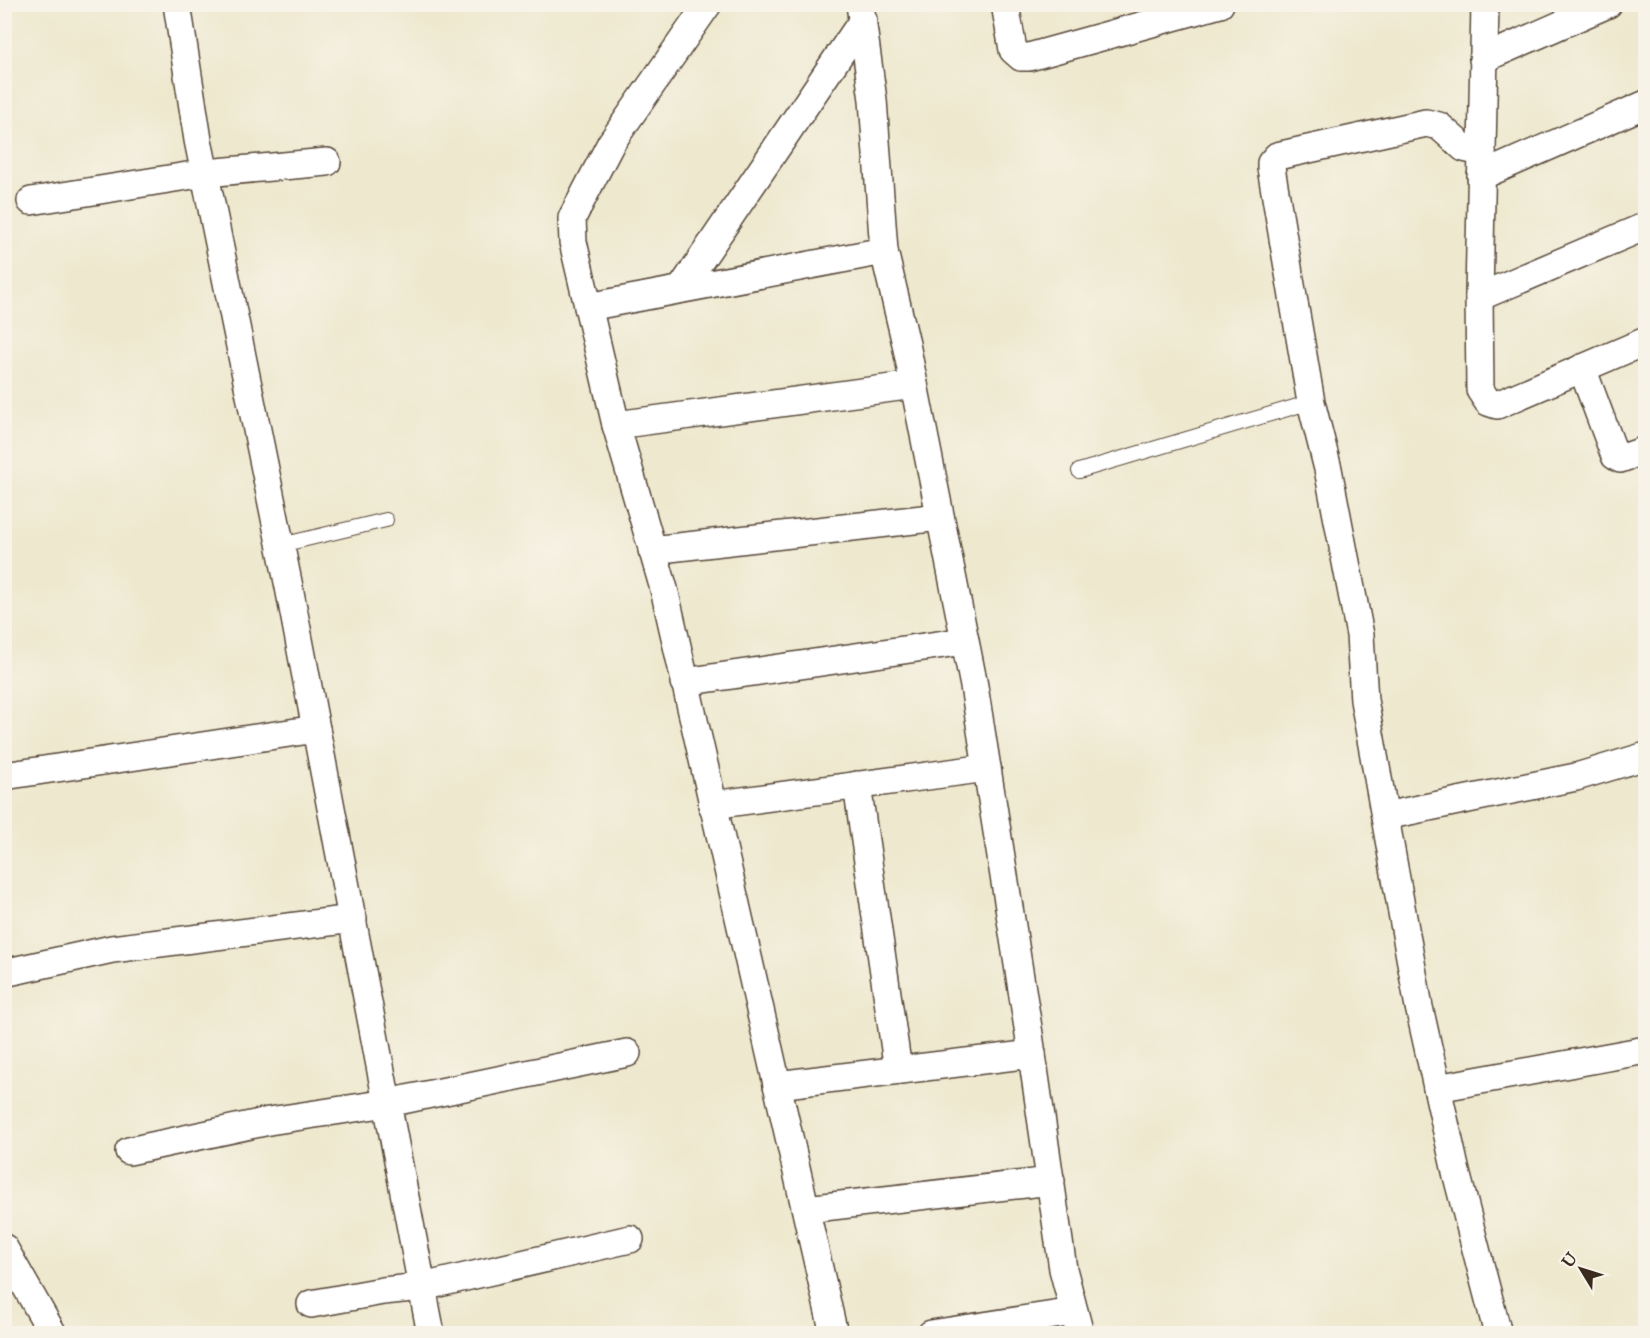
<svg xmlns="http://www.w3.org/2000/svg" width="1650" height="1338" viewBox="0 0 1650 1338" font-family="'IM FELL Double Pica',serif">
<rect width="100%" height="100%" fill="#f7f3e8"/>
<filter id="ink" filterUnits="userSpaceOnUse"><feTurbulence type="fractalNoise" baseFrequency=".0167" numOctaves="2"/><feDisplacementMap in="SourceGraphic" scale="12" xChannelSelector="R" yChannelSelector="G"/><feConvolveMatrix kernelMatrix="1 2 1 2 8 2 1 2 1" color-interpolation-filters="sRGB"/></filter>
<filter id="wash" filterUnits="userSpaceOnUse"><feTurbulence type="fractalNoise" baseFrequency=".008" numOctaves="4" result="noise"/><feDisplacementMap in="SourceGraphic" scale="24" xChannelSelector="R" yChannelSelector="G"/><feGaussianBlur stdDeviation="1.35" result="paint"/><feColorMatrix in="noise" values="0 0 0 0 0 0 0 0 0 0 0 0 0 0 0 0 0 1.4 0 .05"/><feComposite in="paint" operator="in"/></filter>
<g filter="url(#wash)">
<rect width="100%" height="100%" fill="#eee8ce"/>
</g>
<g filter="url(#ink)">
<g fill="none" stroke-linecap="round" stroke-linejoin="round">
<g stroke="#564638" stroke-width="16">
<g id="service">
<path d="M1079 471 1311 402"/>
<path d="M281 545 386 520"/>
</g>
</g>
<g stroke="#564638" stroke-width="30">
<g id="minor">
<path d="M177 4 198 140 289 587 431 1334"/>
<path d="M708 4 611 143 572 218 573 242 616 425 664 589 834 1334"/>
<path d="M860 4 873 100 884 251 906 344 974 686 1029 1034 1063 1269 1080 1334"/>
<path d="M1005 4 1013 50 1021 57H1029L1220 4"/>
<path d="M1485 4 1479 297 1480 390 1488 402 1497 405 1646 341"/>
<path d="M1483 59 1608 4"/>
<path d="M1482 152 1464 148 1439 126 1426 123 1277 156 1271 163V168L1311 402 1328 469 1360 635 1364 700 1419 1007 1456 1172 1498 1334"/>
<path d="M1481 176 1646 104"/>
<path d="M31 201 206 173 327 162"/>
<path d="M681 289 863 20"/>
<path d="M1479 297 1646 226"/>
<path d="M588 307 884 251"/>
<path d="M1582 368 1615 456 1620 459 1646 450"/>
<path d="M616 425 914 385"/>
<path d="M652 550 940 517"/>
<path d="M684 682 965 641"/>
<path d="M4 776 316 729"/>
<path d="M857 785 898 1070"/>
<path d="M712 805 987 768"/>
<path d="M1385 816 1576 777 1646 756"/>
<path d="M4 973 112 949 353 919"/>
<path d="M777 1085 1032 1054"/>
<path d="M1437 1088 1646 1050"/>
<path d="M129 1151 269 1121 388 1103 627 1053"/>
<path d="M806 1209 1051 1181"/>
<path d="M4 1248 53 1334"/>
<path d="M311 1304 383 1291 422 1287 630 1239"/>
<path d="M931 1334 1074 1312"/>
</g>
</g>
<use href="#service" stroke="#fff" stroke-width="14"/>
<use href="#minor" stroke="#fff" stroke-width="27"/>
</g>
</g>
<rect width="1650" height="1338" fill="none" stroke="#f7f3e8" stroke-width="24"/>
<g transform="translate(1581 1269) rotate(308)" stroke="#f7f3e8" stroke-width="4.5" paint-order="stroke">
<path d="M0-4.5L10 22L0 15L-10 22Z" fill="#3b2a1e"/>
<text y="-9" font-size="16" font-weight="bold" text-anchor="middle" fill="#3b2a1e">U</text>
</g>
</svg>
